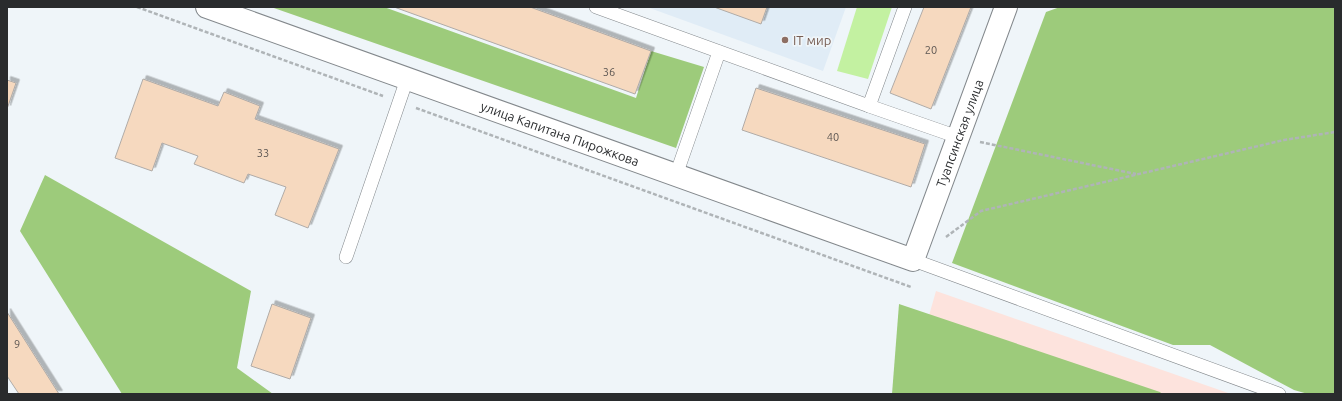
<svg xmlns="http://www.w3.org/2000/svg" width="1342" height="401" viewBox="0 0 1342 401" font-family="Ubuntu,sans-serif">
<defs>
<filter id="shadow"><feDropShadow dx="3.5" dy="-3.5" stdDeviation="0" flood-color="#0004"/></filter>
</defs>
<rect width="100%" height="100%" fill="#eff5f9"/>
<path fill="#fde3dd" d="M936 291 1231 394H1137L928 319Z"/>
<path fill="#e0ecf6" d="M647 7H846L823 71Z"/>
<path fill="#c3f1a1" d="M857 7H892L868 79 837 71Z"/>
<g fill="#9dcb7b">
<path d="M271 7H384L636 98 651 51 704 67 676 148Z"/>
<path d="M1060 7H1335V394H1308L1294 390 1210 345H1173L952 263 1046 12Z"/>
<path d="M45 175 251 291 237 368 273 394H122L20 231Z"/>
<path d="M899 304 1160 392 1162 394H892Z"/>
</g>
<g fill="#f6d9bf" stroke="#b0aba7" filter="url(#shadow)">
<path d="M394 7H530L651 51 635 94Z"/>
<path d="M714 7H767L761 24Z"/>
<path d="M924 7H971L931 109 890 93Z"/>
<path d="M143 79 218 106 224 92 260 106 255 119 339 149 308 228 275 215 286 187 248 174 244 183 194 164 198 156 162 143 152 171 115 158Z"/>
<path d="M7 80 16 83 7 109Z"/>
<path d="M756 88 925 144 911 187 742 130Z"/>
<path d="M272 304 311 318 290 379 251 366Z"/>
<path d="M7 312 59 394H19L7 376Z"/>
</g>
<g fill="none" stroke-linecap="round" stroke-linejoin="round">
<g stroke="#83888c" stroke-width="14">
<g id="lane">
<path d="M596 7 869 106 905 7"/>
<path d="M869 106 958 137"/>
<path d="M676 175 719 52"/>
<path d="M346 257 407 79"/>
<path d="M913 260 1279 394"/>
</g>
</g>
<g stroke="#83888c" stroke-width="24">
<g id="street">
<path id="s1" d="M207 7 913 260 1006 7"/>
</g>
</g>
<g stroke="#afb4b7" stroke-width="2.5" stroke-dasharray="4 2" stroke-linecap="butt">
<path d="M137 7 383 96"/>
<path d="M416 108 911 287"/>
<path d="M980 142 1136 174"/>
<path d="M946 237 981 211 1284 140 1335 132"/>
</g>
<use href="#lane" stroke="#fff" stroke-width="13"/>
<use href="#street" stroke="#fff" stroke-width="22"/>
</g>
<circle fill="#8d6e63" stroke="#eff5f9" stroke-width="1.5" cx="785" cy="40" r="4"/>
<g text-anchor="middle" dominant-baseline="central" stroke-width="3.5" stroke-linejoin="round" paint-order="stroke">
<g font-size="11" fill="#5c5652">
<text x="931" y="50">20</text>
<text x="609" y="72">36</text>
<text x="833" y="137">40</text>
<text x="263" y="153">33</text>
<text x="17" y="344">9</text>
</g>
<g font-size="13" fill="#785e54" stroke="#eff5f9" text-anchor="start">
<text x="793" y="40">IT мир</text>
</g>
<g font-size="13" fill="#292b2d" stroke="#eff5f9">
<text stroke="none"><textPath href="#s1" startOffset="375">улица Капитана Пирожкова</textPath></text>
<text stroke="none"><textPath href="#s1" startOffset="885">Туапсинская улица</textPath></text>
</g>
</g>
<rect width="1342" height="401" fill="none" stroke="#292b2d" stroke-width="16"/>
</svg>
